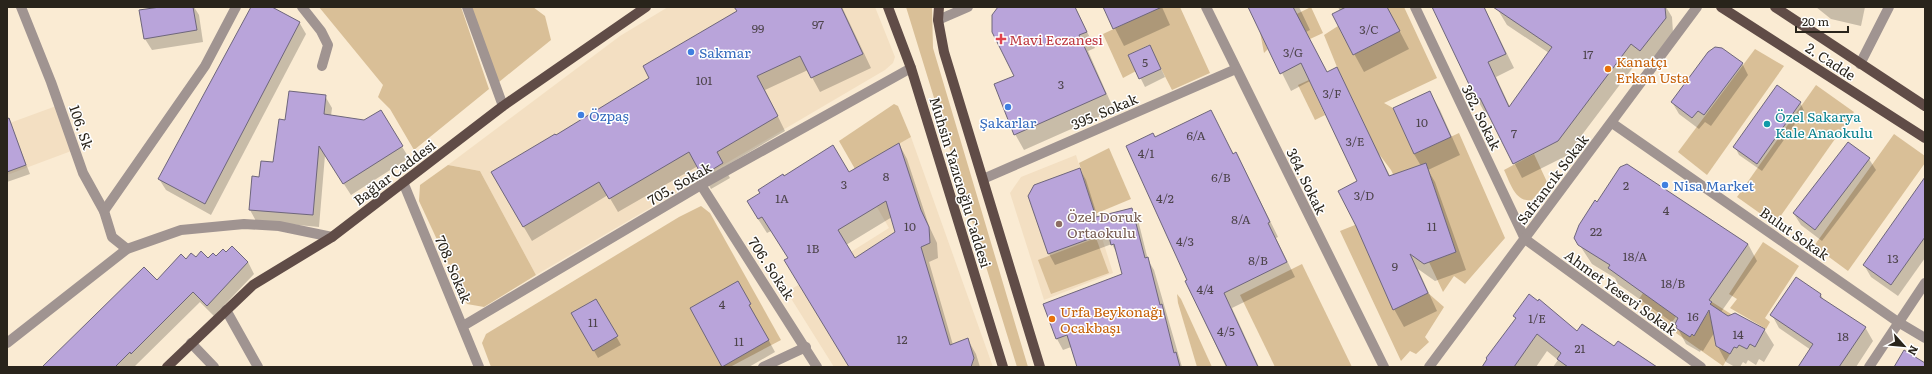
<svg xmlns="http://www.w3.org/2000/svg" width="1932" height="374" viewBox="0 0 1932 374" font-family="Literata,serif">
<rect width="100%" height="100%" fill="#faebd3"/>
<g fill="#f3dfc2">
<path d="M668 7H875L895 57 893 63 885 70 536 275 480 171 448 165 620 36Z"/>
<path d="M59 105 74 150 7 175V124Z"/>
<path d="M911 137 993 367H834L787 292 889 228 855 169Z"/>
<path d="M1076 155 1113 273 1044 300 1010 193 1021 177Z"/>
</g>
<g fill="#d9bf97">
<path d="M319 7H461L489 89 414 150 390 109 378 97 383 85Z"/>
<path d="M471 7H533L545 16 551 40 499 82Z"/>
<path d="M906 7H932L933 48 1028 367H1017Z"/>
<path d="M1160 7H1180L1210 73 1172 90 1149 45 1128 55 1136 71 1123 78 1103 34Z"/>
<path d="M1311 7 1323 33 1310 39 1303 27 1266 46 1268 49 1264 53 1260 32Z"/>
<path d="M1387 7H1404L1437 78 1384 103 1393 108 1414 154 1459 133 1505 238 1465 284 1454 276 1443 292 1429 262 1456 252 1426 163 1398 173 1407 199 1406 200 1391 170 1379 154 1337 67 1324 35 1338 26 1353 55 1399 31Z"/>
<path d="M1755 49 1784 66 1707 175 1678 152Z"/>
<path d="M1309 80 1325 115 1315 120 1298 85Z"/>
<path d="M1816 85 1854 112 1775 224 1737 197Z"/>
<path d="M894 104 898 106 911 137 855 169 839 141Z"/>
<path d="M1894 134 1925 156V163L1848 271 1814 246Z"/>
<path d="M1109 148 1131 199 1095 214 1079 163Z"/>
<path d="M1534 154 1547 182 1532 200C1515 203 1510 182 1504 170Z"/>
<path d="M448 165 480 171 536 275 484 307 467 304 419 201 420 185Z"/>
<path d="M701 206 710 213 781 340 730 367H491L482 343 486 334 679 217Z"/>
<path d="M1360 223 1362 239 1393 309 1428 293 1444 307 1425 337 1429 342 1416 354 1410 351 1401 361 1340 231Z"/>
<path d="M1096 238 1109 273 1051 294 1038 260Z"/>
<path d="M1763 242 1799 266 1765 318 1770 322 1766 329 1730 308 1737 299 1729 294Z"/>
<path d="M1302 264 1352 367H1275L1240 295Z"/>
<path d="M1709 271 1670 325 1637 302 1647 287 1646 295 1670 312Z"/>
<path d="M1177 294 1181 299 1212 367H1197L1178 303Z"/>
<path d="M1712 302 1731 314 1715 340 1716 346 1730 354 1723 366 1676 333V328L1690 337 1692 334 1694 335 1704 315 1706 316 1712 306 1710 304Z"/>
</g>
<g fill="#0003" fill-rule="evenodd">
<path d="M167 7H194L199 15 203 42 152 50 145 39Z"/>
<path d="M252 7H270L299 22 306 34 211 215 166 190 159 179Z"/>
<path d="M739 7H842L871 68 820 92 808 70 765 90 785 131 724 167 730 178 711 189 698 166 618 212 608 195 532 241 492 173 556 137 650 78 738 12Z"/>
<path d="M999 7H1075L1095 48 1088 51 1114 110 1024 150 1015 134V76Z"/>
<path d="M1104 7H1162L1170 25 1124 46Z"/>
<path d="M1249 7H1299L1310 30 1306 32 1327 73 1337 68 1390 176 1421 166 1414 154 1430 92 1440 110 1460 155 1428 170 1435 182 1466 270 1435 281 1418 269 1437 311 1404 327 1394 309 1358 181 1310 81 1291 91Z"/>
<path d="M1338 7H1387L1409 49 1364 72 1333 15 1340 11Z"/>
<path d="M1433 7H1484L1514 68 1496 77 1510 107 1549 53 1507 25 1498 10 1501 7H1666L1672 17 1673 33 1649 65 1640 58 1566 156 1522 178 1488 112 1485 113 1477 99Z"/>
<path d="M1816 7H1865L1861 26 1831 19Z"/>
<path d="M1154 54 1165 77 1145 87 1129 55Z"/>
<path d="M1742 63 1748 75 1711 126 1705 122 1699 129 1679 114 1672 102Z"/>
<path d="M325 96 332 108 331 116 365 121 380 111 409 158 351 195 325 155 319 227 256 221 250 210 260 178 274 163 286 121Z"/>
<path d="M1800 102 1804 111 1762 171 1739 155 1735 147Z"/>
<path d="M1211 111 1234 155 1236 154 1244 168 1278 237 1276 238 1295 277 1232 308 1259 367H1226L1186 282 1189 281 1155 139Z"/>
<path d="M12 128 30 174 7 182V130Z"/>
<path d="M899 144 907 159 929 226 937 243 938 258 929 262 953 345 968 340 976 354 980 367H849L789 259 771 231 767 233 756 216 784 178 849 174ZM892 217 897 233 855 259 846 245Z"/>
<path d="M1869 159 1876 170 1822 241 1801 225 1794 214Z"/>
<path d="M1080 169 1086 180 1098 218 1132 209 1138 220 1148 260 1154 270 1182 367H1078L1071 347 1063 350 1057 339 1044 304 1123 275 1117 254 1112 244 1055 265 1049 254 1029 197Z"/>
<path d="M1925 188V258L1898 296 1871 277 1864 265Z"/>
<path d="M1575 238 1748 244 1757 261 1721 312 1728 317 1764 329 1774 345 1764 362 1759 359 1756 365 1748 360 1746 364 1743 362 1740 367H1735L1726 362 1717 345 1714 333 1703 351 1701 350 1700 352 1686 344 1676 325 1618 284 1615 278 1592 264Z"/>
<path d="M232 248 248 262 254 274 214 316 200 302 134 367H43L186 260 216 257 226 254Z"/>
<path d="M1796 278 1821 295 1824 301 1865 327 1873 341 1856 367H1799L1811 350 1779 328 1772 315Z"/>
<path d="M737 282 775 352 749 367H723L692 308Z"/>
<path d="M596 300 621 345 598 358 573 313Z"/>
<path d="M1514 316 1577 333 1614 348 1635 354V352L1657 367H1553L1558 360 1547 351 1536 367H1483L1516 320Z"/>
</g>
<g fill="#b9a4da" stroke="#6e667b" fill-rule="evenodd">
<path d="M160 7H193L197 30 144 39 139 10Z"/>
<path d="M251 7H272L300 22 205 204 158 179Z"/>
<path d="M734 7H841L863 54 811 78 800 56 757 76 778 116 717 152 723 163 702 176 689 152 609 199 599 182 523 227 491 172 555 134 556 135 649 78 643 66 737 11Z"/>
<path d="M998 7H1075L1087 32 1079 35 1106 94 1014 135 994 84 1014 76 992 32V15Z"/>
<path d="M1103 7H1162L1113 29Z"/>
<path d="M1248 7H1293L1327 72 1337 67 1389 176 1426 163 1456 252 1424 264 1410 254 1428 293 1393 310 1356 226 1338 191 1357 181 1301 63 1280 74Z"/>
<path d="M1346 7H1387L1400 31 1353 55 1332 14Z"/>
<path d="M1432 7H1484L1506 54 1488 62 1509 107 1552 47 1493 7H1665L1666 18 1640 51 1631 44 1558 141 1513 164 1480 98 1476 99Z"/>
<path d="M1150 45 1161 69 1139 79 1128 55Z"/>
<path d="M1715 47 1722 48 1743 63 1704 115 1698 111 1692 118 1671 102 1708 52Z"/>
<path d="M1777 85 1801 102 1757 164 1733 147Z"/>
<path d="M289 91 326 95 324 114 364 120 381 110 403 146 343 184 319 146 313 215 249 210 252 176 259 177 261 161 273 162 279 119 285 120Z"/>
<path d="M1430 91 1451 137 1414 154 1393 108Z"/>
<path d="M1211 110 1233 154 1236 152 1270 222 1268 223 1287 262 1224 293 1258 367H1227L1185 281 1187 280 1126 146 1153 133 1155 137Z"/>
<path d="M9 118 26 165 7 172V119Z"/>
<path d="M1848 142 1870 158 1815 230 1793 213Z"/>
<path d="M899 143 921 210 929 227 930 243 921 247 950 345 968 338 974 358 971 367H849L784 260 788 258 762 217 758 219 747 201 760 193 758 190 783 174 784 176 833 145 849 172ZM886 201 895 232 855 258 838 230Z"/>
<path d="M1627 164 1748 244 1709 300 1712 302 1710 304 1728 316 1735 313 1765 329 1755 347 1750 344 1747 349 1739 345 1737 348 1734 347 1730 354 1716 346 1709 310 1694 336 1692 334 1690 337 1676 328 1677 326 1675 324 1678 318 1608 268 1610 265 1578 245 1574 238 1579 225 1595 200 1597 202 1620 167Z"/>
<path d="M1080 168 1096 217 1132 208 1145 258 1148 257 1160 305 1162 304 1174 353 1176 352 1180 367H1077L1067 335 1056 339 1043 304 1122 274 1114 244 1111 245 1108 232 1048 254 1028 196 1034 185Z"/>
<path d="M1925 177V237L1891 285 1863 265Z"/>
<path d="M232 246 248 262 207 306 193 292 131 354 130 352 115 367H42L144 267 157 280 181 254 186 259 191 253 196 257 201 251 208 258 213 253 216 256 223 249 226 252Z"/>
<path d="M1796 277 1821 294 1820 297 1866 327 1839 367H1798L1813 344 1770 315Z"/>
<path d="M738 281 751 304 749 305 769 340 722 367 690 308Z"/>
<path d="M1529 294 1538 301 1539 299 1577 331 1582 324 1614 346 1618 341 1657 367H1568L1557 359 1561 353 1537 334 1514 367H1482L1487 359 1486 358 1516 318 1513 316Z"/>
<path d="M596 299 618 336 593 351 571 313Z"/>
<path d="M1904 350 1925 363V367H1894Z"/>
</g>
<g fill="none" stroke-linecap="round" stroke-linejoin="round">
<g stroke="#a09491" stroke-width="10">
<path d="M21 7 51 82 83 173 104 211 112 237 127 249"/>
<path d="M302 7 321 31 328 45 322 66"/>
<path d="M467 7 503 106"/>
<path d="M1206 7 1384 367"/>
<path d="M1415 7 1525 239 1701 367"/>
<path d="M938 20 968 7"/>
<path d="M1860 64 1889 7"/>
<path d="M1612 123 1898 322 1925 338"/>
<path d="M983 179 1236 69"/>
<path d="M403 182 479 367"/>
<path d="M701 185 817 367"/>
<path d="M104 211 205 66 236 7"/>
<path d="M226 310 258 367"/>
<path d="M463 326 701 185 911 68"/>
<path d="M7 343 127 249 181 230 244 224 279 226 332 237"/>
<path d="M191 343 214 367"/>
<path d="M763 367 806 347"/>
<path d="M1429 367 1697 7"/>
<path d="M1869 367 1925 283"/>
</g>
<g stroke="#604c47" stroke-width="10">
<path d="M888 7 911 68 1003 367"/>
<path d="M939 7 938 20 944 52 1040 367"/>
<path d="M1721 7 1925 138"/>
<path d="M1775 7 1925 106"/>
<path d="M167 367 253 285 332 237 503 106 646 7"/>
</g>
</g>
<path fill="#e0444e" stroke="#fff" stroke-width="1.5" d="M999 33h4v4h4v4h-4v4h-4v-4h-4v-4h4z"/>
<g fill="#3f7fe0" stroke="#fff" stroke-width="1.5">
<circle cx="691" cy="52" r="4"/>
<circle cx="1008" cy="107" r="4"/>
<circle cx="581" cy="115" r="4"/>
<circle cx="1665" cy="185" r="4"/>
</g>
<g fill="#e8710a" stroke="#fff" stroke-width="1.5">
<circle cx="1608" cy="69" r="4"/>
<circle cx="1052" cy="319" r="4"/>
</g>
<circle fill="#0f9aa8" stroke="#fff" stroke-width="1.5" cx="1767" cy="124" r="4"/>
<circle fill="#8d6e63" stroke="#fff" stroke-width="1.5" cx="1059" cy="224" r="4"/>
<g text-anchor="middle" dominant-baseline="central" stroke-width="3" stroke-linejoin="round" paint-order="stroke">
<g font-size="12" fill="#4d444b">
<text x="818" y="24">97</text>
<text x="758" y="28">99</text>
<text x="1369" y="29">3/C</text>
<text x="1293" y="52">3/G</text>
<text x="1588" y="54">17</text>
<text x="1145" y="62">5</text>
<text x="704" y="80">101</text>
<text x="1061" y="84">3</text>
<text x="1332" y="93">3/F</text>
<text x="1422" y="122">10</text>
<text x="1514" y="133">7</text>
<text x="1196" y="135">6/A</text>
<text x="1355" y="141">3/E</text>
<text x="1146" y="153">4/1</text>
<text x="886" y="176">8</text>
<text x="1221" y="177">6/B</text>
<text x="844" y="184">3</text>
<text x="1626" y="185">2</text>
<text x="1364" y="195">3/D</text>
<text x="782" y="198">1A</text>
<text x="1165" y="198">4/2</text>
<text x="1666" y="210">4</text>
<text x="1241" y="219">8/A</text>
<text x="910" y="226">10</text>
<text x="1432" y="226">11</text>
<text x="1596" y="231">22</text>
<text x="1185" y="241">4/3</text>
<text x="813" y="248">1B</text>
<text x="1635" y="256">18/A</text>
<text x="1893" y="258">13</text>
<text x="1258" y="260">8/B</text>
<text x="1395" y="266">9</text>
<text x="1673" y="283">18/B</text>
<text x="1205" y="289">4/4</text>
<text x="722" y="304">4</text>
<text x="1693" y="316">16</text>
<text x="1537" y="318">1/E</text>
<text x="593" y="322">11</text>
<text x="1226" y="331">4/5</text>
<text x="1738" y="334">14</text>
<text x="1843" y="336">18</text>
<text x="902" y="339">12</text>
<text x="739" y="341">11</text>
<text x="1580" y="348">21</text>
</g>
<g font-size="14" fill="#be3a42" stroke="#fff" text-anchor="start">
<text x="1009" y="39">Mavi Eczanesi</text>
</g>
<g font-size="14" fill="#366cbe" stroke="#fff" text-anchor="start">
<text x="699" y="52">Sakmar</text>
<text x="589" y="115">Özpaş</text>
<text x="1008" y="122" text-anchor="middle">Şakarlar</text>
<text x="1673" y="185">Nisa Market</text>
</g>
<g font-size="14" fill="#c56008" stroke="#fff" text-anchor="start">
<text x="1616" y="61">Kanatçı<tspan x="1616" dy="16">Erkan Usta</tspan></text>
<text x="1060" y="311">Urfa Beykonağı<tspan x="1060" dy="16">Ocakbaşı</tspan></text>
</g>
<g font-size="14" fill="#29241b" stroke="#fff">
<text transform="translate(1831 61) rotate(33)">2. Cadde</text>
<text transform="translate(1104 111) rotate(-23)">395. Sokak</text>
<text transform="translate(1482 117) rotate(64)">362. Sokak</text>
<text transform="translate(82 127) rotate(71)">106. Sk</text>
<text transform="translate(394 172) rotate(-37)">Bağlar Caddesi</text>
<text transform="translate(1552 179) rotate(-53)">Safrancık Sokak</text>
<text transform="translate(1307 181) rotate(64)">364. Sokak</text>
<text transform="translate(961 182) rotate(73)">Muhsin Yazıcıoğlu Caddesi</text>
<text transform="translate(679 183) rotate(-30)">705. Sokak</text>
<text transform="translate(1795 233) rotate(35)">Bulut Sokak</text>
<text transform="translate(772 268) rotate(57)">706. Sokak</text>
<text transform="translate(454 269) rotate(67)">708. Sokak</text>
<text transform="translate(1621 292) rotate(36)">Ahmet Yesevi Sokak</text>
</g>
<g font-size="14" fill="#0d838f" stroke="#fff" text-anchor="start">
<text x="1775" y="116">Özel Sakarya<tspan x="1775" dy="16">Kale Anaokulu</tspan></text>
</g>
<g font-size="14" fill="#785e54" stroke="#fff" text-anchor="start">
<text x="1067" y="216">Özel Doruk<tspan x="1067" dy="16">Ortaokulu</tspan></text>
</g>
</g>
<rect width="1932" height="374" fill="none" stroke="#29241b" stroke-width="16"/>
<g transform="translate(1904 346) rotate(117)" stroke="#ffffff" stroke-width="3" paint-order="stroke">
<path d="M0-3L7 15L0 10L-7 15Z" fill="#29241b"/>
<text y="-6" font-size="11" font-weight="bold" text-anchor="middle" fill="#29241b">N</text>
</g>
<path d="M1796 26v6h52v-6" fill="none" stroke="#29241b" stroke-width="2"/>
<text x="1802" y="26" font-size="12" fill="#29241b" stroke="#ffffff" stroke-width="3" paint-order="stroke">20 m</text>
</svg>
